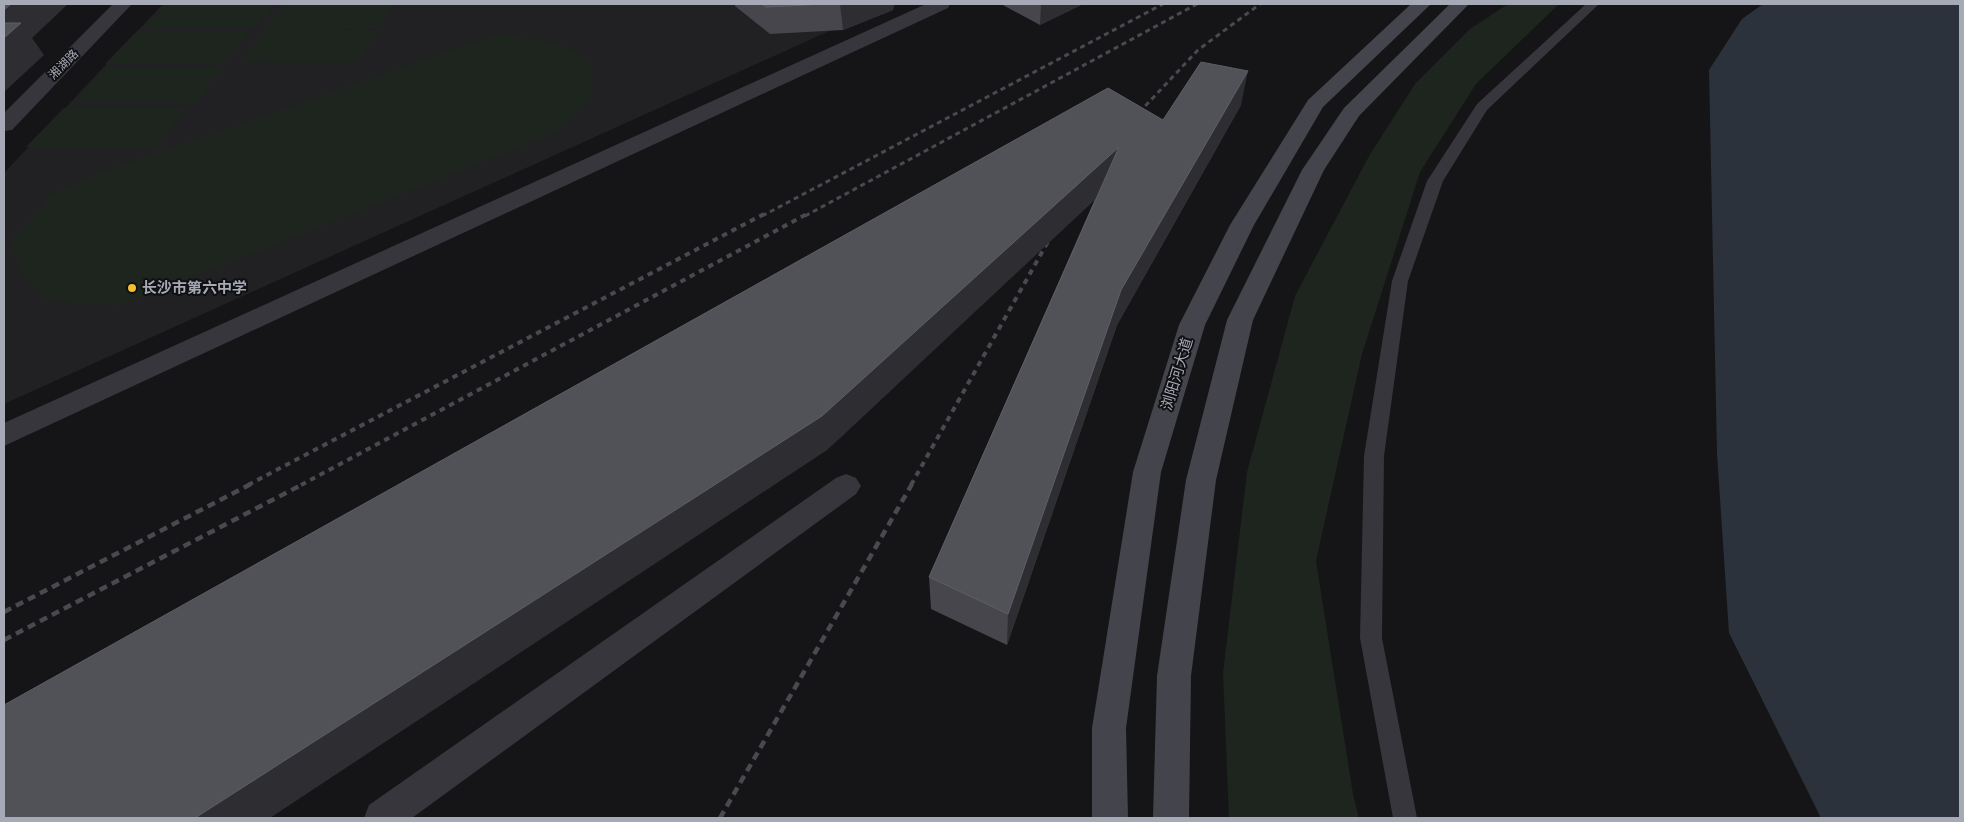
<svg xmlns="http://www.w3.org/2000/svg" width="1964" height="822" viewBox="0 0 1964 822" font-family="Cabin,'Noto Sans SC',sans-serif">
<rect width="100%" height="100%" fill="#151517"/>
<path fill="#212124" d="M163 4H889L4 404V173Z"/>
<g fill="#1d251e">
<path d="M166 4H276L256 27H144Z"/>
<path d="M285 4H395L378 28H265Z"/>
<path d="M1508 4H1559L1476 84 1420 172 1362 354 1316 561 1353 794 1359 818H1229L1223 673 1247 472 1295 296 1369 156 1415 84 1470 29Z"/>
<path d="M267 29 379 30 356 63 240 62Z"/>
<path d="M137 31H250L222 64H105Z"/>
<path d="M498 34 561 43 593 67 592 99 559 132 120 306 48 301 20 271 11 240 52 194 93 175Z"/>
<path d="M107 67H224L194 104 72 103Z"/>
<path d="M64 108H187L154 148 26 147Z"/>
</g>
<path fill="#2b323b" d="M1763 4H1960V818H1821L1729 633 1717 453 1709 70 1742 19Z"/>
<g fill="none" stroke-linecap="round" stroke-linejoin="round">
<path fill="#36363c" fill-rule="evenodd" d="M1586 4H1599L1487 110 1443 181 1408 281 1384 456 1382 638 1417 818H1393L1360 638 1364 456 1392 281 1427 181 1477 104Z"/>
<g fill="#36363c" fill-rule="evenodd">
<path d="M926 4H950L948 8 4 446V423Z"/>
<path d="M846 474 856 478 861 486 856 494 412 818H364L369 805 836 478Z"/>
</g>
<path fill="#36363c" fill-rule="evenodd" d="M113 4H132L12 130 4 131V113Z"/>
<g fill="#44454c" fill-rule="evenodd">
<path d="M1411 4H1431L1323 107 1254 225 1205 325 1161 472 1126 728 1128 818H1092V728L1133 472 1179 325 1230 225 1308 100Z"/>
<path d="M1450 4H1469L1359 116 1324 170 1253 320 1216 480 1191 676 1189 818H1153L1157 676 1186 480 1227 320 1302 170 1344 108Z"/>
</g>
<g stroke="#494a51" stroke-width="3" stroke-dasharray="5 4" stroke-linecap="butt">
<path d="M1133 119 1198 50 1260 4"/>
<path d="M762 216 1163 4"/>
<path d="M805 216 1197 4"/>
</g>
<g stroke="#494a51" stroke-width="4" stroke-dasharray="5.5 5" stroke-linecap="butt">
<path d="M248 485 764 214"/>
<path d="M301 485 807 214"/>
<path d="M911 485 1050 238"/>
</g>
<g stroke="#494a51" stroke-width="4.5" stroke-dasharray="8 5.5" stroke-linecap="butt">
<path d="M4 612 251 484"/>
<path d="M4 640 303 484"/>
<path d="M720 818 912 484"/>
</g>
</g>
<g fill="#46464c">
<path d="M735 4H894L893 10 843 30 770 34 735 6Z"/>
<path d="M1001 4H1083L1040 25Z"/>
<path d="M1241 105 1117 325 1007 645 931 609 929 577 1095 199 827 450 1163 120Z"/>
</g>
<g fill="#2e2e32">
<path d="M11 4H68L32 38 44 55 4 92V10Z"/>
<path d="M840 4H894L893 10 843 30Z"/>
<path d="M1041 4H1083L1040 25Z"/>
<path d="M1248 71 1241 105 1117 325 1007 645 1008 614 1121 290Z"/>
<path d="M1119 147 1115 181 827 450 270 818H195Z"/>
</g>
<g fill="#515158" stroke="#5e5f66">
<path d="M4 4H11L4 10Z"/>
<path d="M762 4H827L766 7Z"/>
<path d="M4 23H21L4 38Z"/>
<path d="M1201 62 1248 71 1121 290 1008 614 929 577 1119 147 822 416 195 818H4V705L1108 88 1163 120Z"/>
</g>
<circle fill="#f2bf31" stroke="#101012" stroke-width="2" cx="132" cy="288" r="5"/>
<g text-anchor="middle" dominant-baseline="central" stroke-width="4" stroke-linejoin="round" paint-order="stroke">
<g font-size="12" fill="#a6aab7" stroke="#101012">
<text transform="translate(63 64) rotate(-45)">湘湖路</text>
</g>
<g font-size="15" font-weight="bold" fill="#a6aab7" stroke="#101012" text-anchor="start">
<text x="142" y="288">长沙市第六中学</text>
</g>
<g font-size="15" fill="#a6aab7" stroke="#101012">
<text transform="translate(1177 374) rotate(-73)">浏阳河大道</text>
</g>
</g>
<rect width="1964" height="822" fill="none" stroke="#a6aab7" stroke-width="10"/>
</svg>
